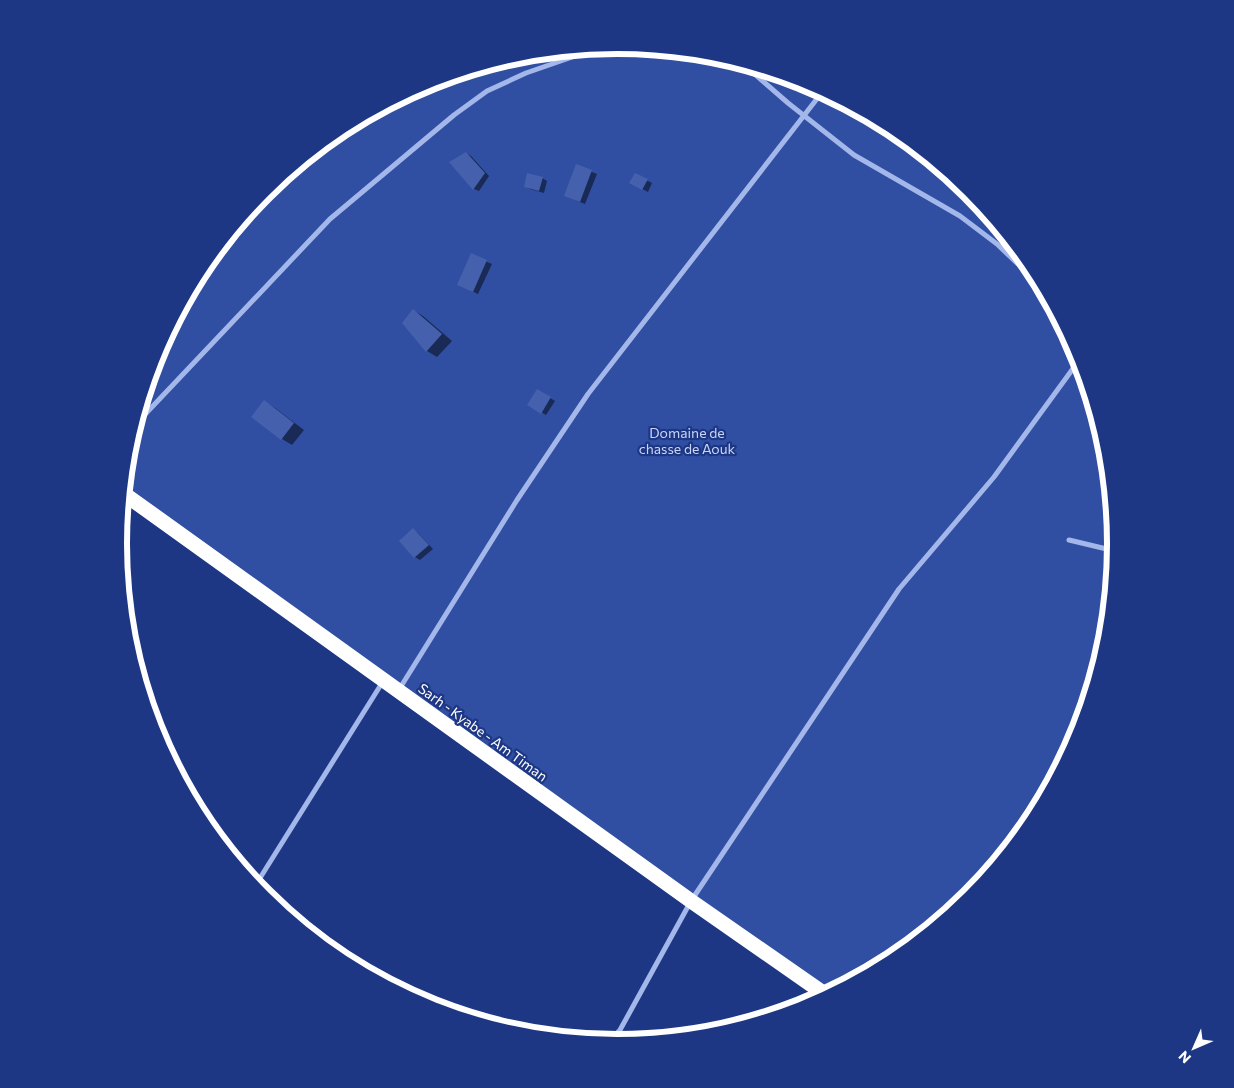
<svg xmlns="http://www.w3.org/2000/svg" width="1234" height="1088" viewBox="0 0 1234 1088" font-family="Commissioner,sans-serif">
<rect width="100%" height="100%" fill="#1d3784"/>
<path fill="#304fa2" d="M617 45 715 55 808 83 894 129 970 191 1032 267 1078 353 1106 447 1116 544 1106 642 1078 735 1032 821 970 897 894 959 826 995 123 493 128 446 156 353 202 267 264 191 340 129 426 83 520 55Z"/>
<g fill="#0007">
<path d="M466 153 471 156 489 176 479 191 474 189 450 162Z"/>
<path d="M577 166 597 174 585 204 570 198Z"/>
<path d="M635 174 652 183 648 192 631 183Z"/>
<path d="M542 178 547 181 544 193 530 189 525 186Z"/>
<path d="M471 255 492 264 478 294 463 287Z"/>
<path d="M413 310 423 316 452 341 437 357 427 351Z"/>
<path d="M537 390 555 401 546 415 529 405Z"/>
<path d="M265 402 275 408 304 430 292 445 282 439 253 417Z"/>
<path d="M413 530 418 533 433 549 420 560 415 557 401 541Z"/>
</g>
<g fill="#4561ad">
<path d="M466 152 485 173 473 190 449 162Z"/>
<path d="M576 164 592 170 580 202 564 196Z"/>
<path d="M527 173 543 177 539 191 524 187Z"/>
<path d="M635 173 648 179 642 190 629 183Z"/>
<path d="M471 253 487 260 473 292 457 285Z"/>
<path d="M413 309 442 334 426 352 402 323Z"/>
<path d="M537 389 551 397 541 414 527 405Z"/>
<path d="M264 400 294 423 281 440 251 417Z"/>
<path d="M413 528 429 545 414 558 399 541Z"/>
</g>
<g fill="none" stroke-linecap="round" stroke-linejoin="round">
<g stroke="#a3b7ea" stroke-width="5">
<path d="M742 63 788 103 854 155 960 216 997 244 1043 288"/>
<path d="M134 426 330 219 454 115 487 91 526 73 604 46"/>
<path d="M1069 540 1115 551"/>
<path d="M400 688 517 500 588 394 823 91"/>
<path d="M255 886 382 683"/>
<path d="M609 1042 620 1030 691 901 899 589 994 477 1080 359"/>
</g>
<path stroke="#fff" stroke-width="15" d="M123 493 691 901 826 995"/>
</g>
<g text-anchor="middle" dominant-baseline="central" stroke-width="4.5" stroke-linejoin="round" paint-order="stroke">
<g font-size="14" fill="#c8d5f8" stroke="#1d3784">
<text x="687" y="432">Domaine de<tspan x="687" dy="16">chasse de Aouk</tspan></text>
</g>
<g font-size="14" fill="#fff" stroke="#1d3784">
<text transform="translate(483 732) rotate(36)">Sarh - Kyabe - Am Timan</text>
</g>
</g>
<path d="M0 0H1234V1088H0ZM127 544a490 490 0 1 1 980 0a490 490 0 1 1-980 0Z" fill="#1d3784" fill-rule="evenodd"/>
<path fill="none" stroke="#fff" stroke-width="6" d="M127 544a490 490 0 1 1 980 0a490 490 0 1 1-980 0Z"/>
<g transform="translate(1194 1048) rotate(225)" stroke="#1d3784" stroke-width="4" paint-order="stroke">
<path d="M0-4L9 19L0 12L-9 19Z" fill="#ffffff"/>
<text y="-8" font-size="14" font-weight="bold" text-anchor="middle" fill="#ffffff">N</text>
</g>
</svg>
